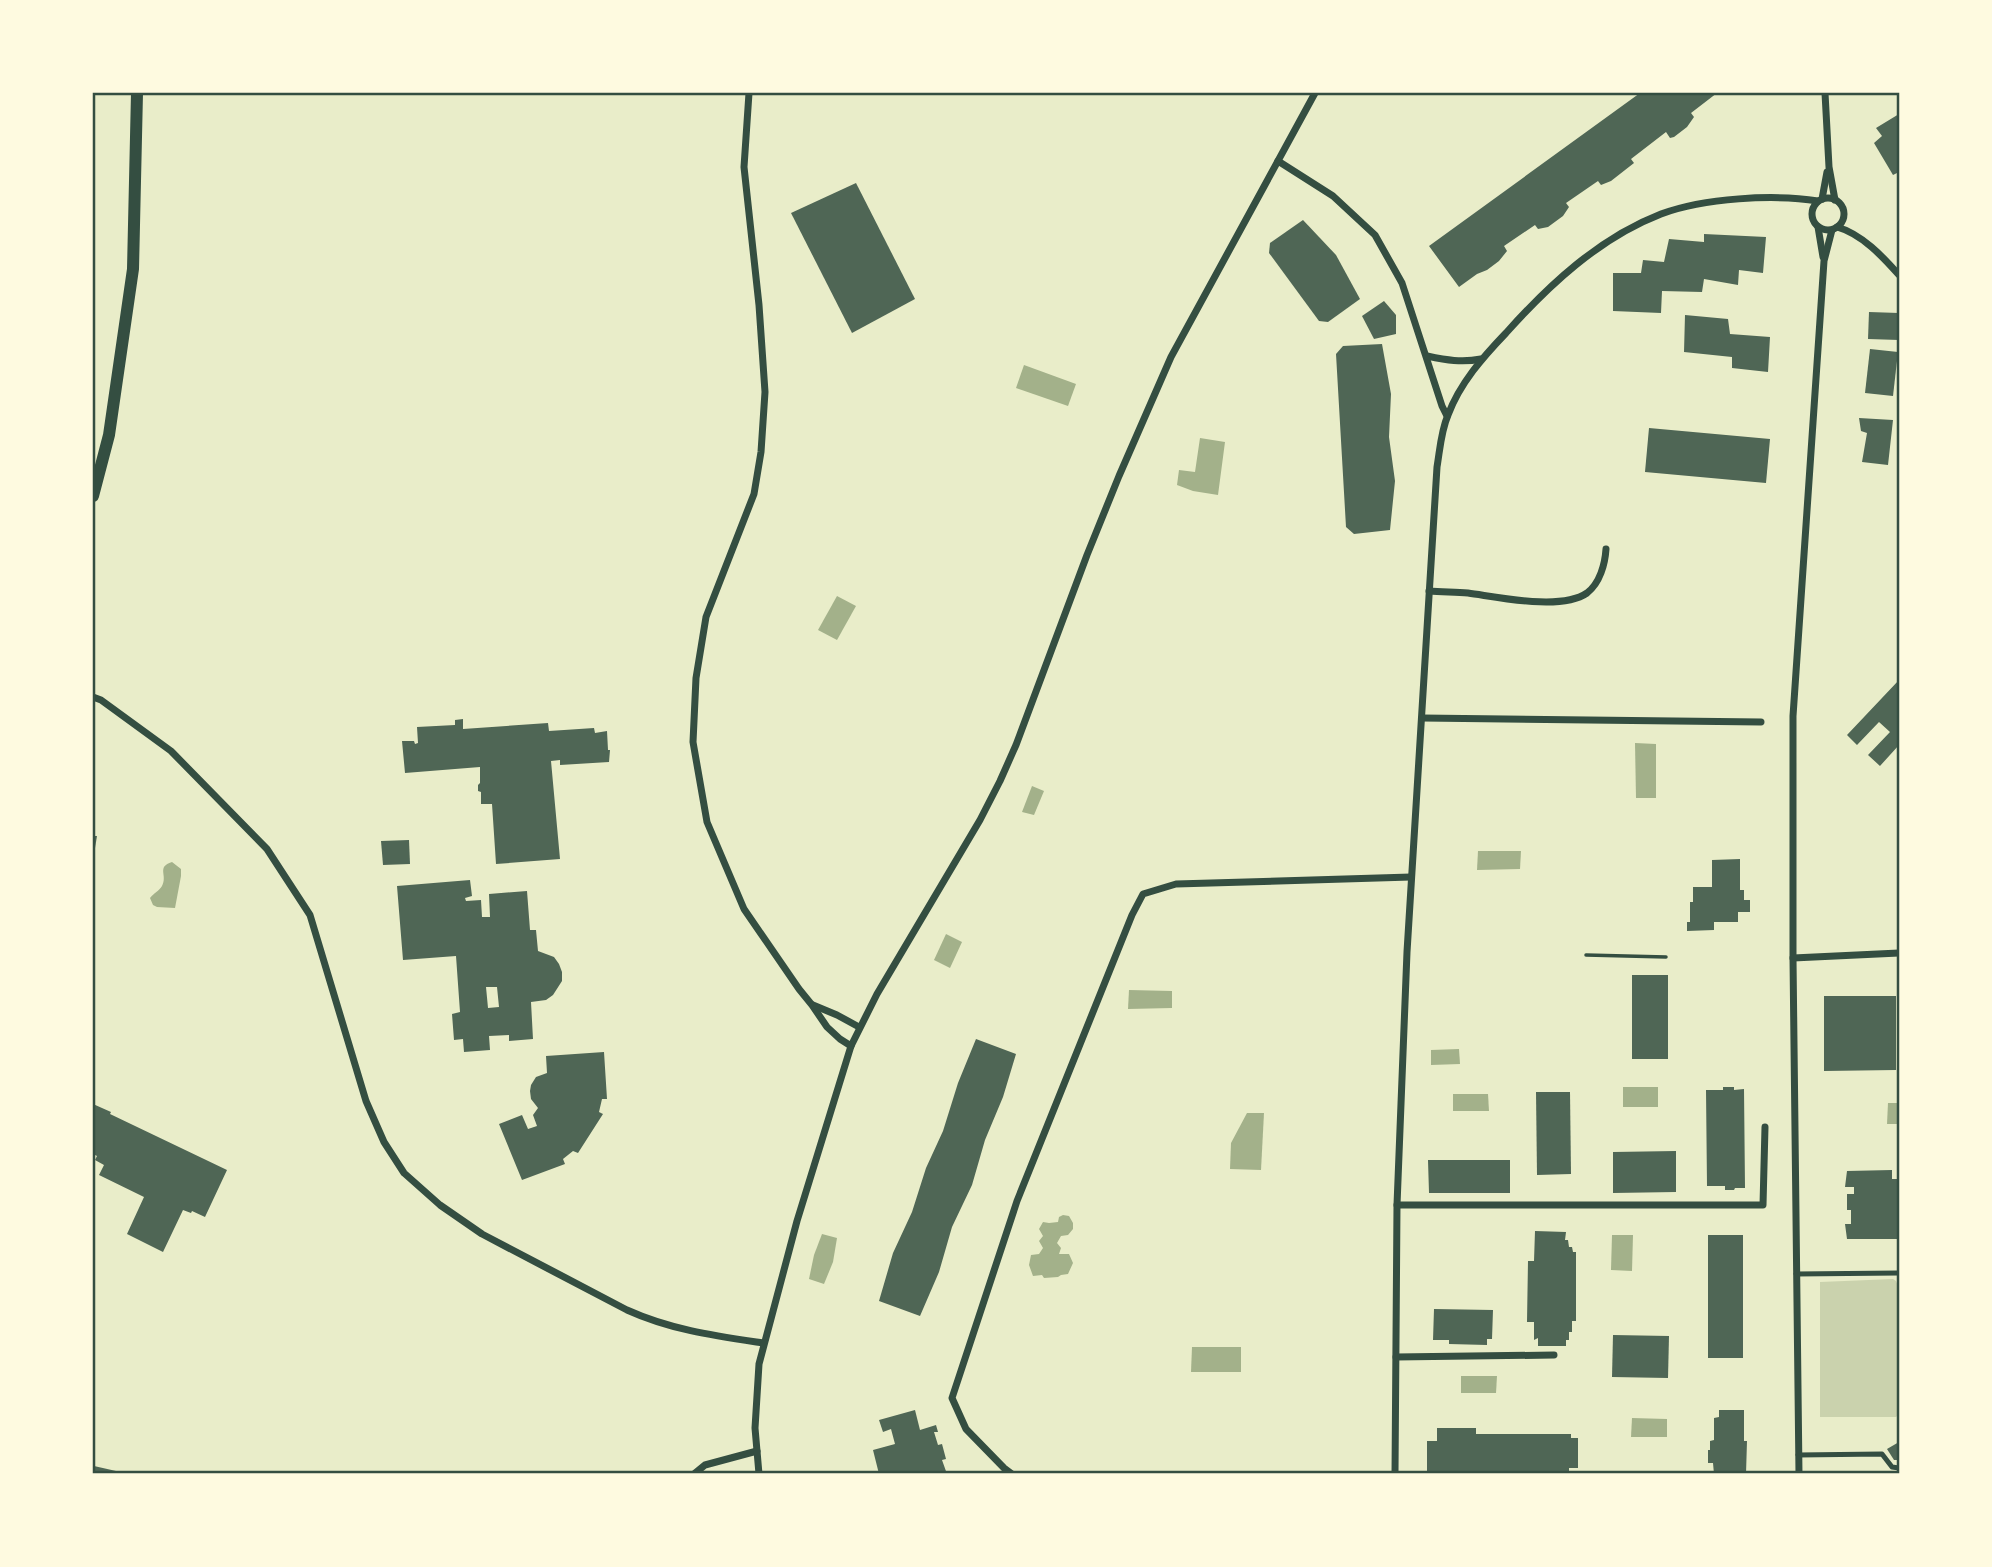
<svg xmlns="http://www.w3.org/2000/svg" width="1992" height="1567" viewBox="0 0 1992 1567" font-family="'Public Sans',sans-serif">
<rect width="100%" height="100%" fill="#e9edc9"/>
<path fill="#cad2ad" d="M1893 1279 1896 1281 1898 1286 1899 1414 1896 1417H1820V1282Z"/>
<g fill="#a3b18a">
<path d="M1024 365 1076 384 1068 406 1016 388Z"/>
<path d="M1200 438 1225 442 1218 495 1193 491 1177 485 1179 470 1195 472Z"/>
<path d="M837 596 856 606 837 640 818 630Z"/>
<path d="M1635 743 1656 744V798H1636Z"/>
<path d="M1032 786 1044 791 1034 815 1022 812Z"/>
<path d="M1478 851H1521L1520 869 1477 870Z"/>
<path d="M172 862 181 869V876L175 908 157 907 153 905 150 898C154 893 159 891 162 886 168 875 156 867 172 862Z"/>
<path d="M946 934 962 942 950 968 934 960Z"/>
<path d="M1129 990 1172 991V1008L1128 1009Z"/>
<path d="M1459 1049 1460 1064 1431 1065V1050Z"/>
<rect x="1623" y="1087" width="35" height="20"/>
<path d="M1453 1094H1488L1489 1111H1453Z"/>
<path d="M1888 1103H1899V1124H1887Z"/>
<path d="M1247 1113H1264L1261 1170 1230 1169 1231 1143Z"/>
<path d="M1063 1215 1069 1216 1073 1223V1229L1068 1235 1061 1236 1057 1243 1061 1248 1059 1254H1069L1073 1263 1068 1274 1061 1275 1058 1277 1044 1278 1042 1275 1033 1276 1029 1265 1031 1255 1039 1254 1043 1248 1039 1241 1043 1236 1039 1229 1043 1222 1049 1223 1058 1222 1059 1217Z"/>
<path d="M822 1234 837 1238 833 1262 824 1284 809 1279 814 1255Z"/>
<path d="M1612 1235H1633L1632 1271 1611 1270Z"/>
<path d="M1192 1347H1241V1372H1191Z"/>
<path d="M1461 1376H1497L1496 1393H1461Z"/>
<path d="M1632 1418 1667 1419V1437H1631Z"/>
</g>
<g fill="#4f6655" fill-rule="evenodd">
<path d="M1640 93H1717L1691 113 1694 117 1687 127 1674 137 1670 138 1666 132 1631 159 1634 163 1611 181 1601 185 1598 181 1566 203 1569 207 1563 216 1548 227 1538 229 1535 225 1504 246 1507 251 1499 261 1487 270 1477 274 1459 287 1429 246Z"/>
<path d="M1899 114V172L1893 175 1874 143 1882 136 1876 128Z"/>
<path d="M856 183 915 299 852 333 791 213Z"/>
<path d="M1303 220 1336 255 1360 299 1328 322 1319 321 1269 253 1270 243Z"/>
<path d="M1704 234 1766 237 1763 273 1739 270 1738 285 1704 279 1702 292 1662 291 1661 313 1613 311V273H1641L1643 260 1664 262 1669 239 1704 242Z"/>
<path d="M1384 301 1396 315V334L1374 339 1362 316Z"/>
<path d="M1869 312 1899 313V340L1868 339Z"/>
<path d="M1685 315 1728 319 1730 334 1770 337 1768 372 1732 368V357L1684 352Z"/>
<path d="M1382 344 1391 394 1389 437 1395 481 1390 530 1354 534 1346 527 1336 354 1343 346Z"/>
<path d="M1870 349 1898 352 1893 396 1865 393Z"/>
<path d="M1859 418 1893 420 1888 465 1862 462 1867 433 1861 431Z"/>
<path d="M1649 428 1770 439 1766 483 1645 472Z"/>
<path d="M1899 680V745L1880 766 1868 755 1890 732 1879 722 1857 745 1847 735Z"/>
<path d="M463 719V729L548 723 549 731 594 728 595 733 607 731 608 750H610L609 762 560 765V760L551 761 560 859 496 864 492 804H481V792L478 791V785L480 783V767L405 773 402 741H414L415 744 418 743 417 727 455 725V720Z"/>
<path d="M93 836H97L94 854H93Z"/>
<path d="M409 840 410 864 383 865 381 841Z"/>
<path d="M1740 859V890H1744V900H1750V912H1738V922H1714V930L1687 931V922H1690V902H1693V887H1712V860Z"/>
<path d="M470 880 472 896 465 898 466 901 481 900 482 917H490L489 894 527 891 530 930H536L538 951 554 957 559 964 562 972V981L553 995 546 1000 531 1002 533 1039 509 1041V1035L489 1036 490 1050 464 1052 463 1039 454 1040 452 1014 460 1012 456 956 403 960 397 886ZM486 987H497L499 1007 488 1008Z"/>
<rect x="1632" y="975" width="36" height="84"/>
<path d="M1824 996H1896V1070L1824 1071Z"/>
<path d="M976 1039 1016 1054 1003 1097 985 1140 972 1185 952 1227 939 1272 920 1316 879 1301 893 1253 912 1212 926 1168 943 1131 958 1083Z"/>
<path d="M604 1052 607 1099H602L599 1112 603 1114 578 1153 573 1151 563 1159 565 1164 522 1180 499 1124 522 1115 528 1129 537 1126 533 1115 538 1108 531 1099 530 1091 531 1085 536 1077 547 1073 546 1056Z"/>
<path d="M1723 1087H1734V1090L1744 1089 1745 1188H1735L1734 1190H1725V1186H1707L1706 1090H1723Z"/>
<path d="M1536 1092H1570L1571 1174 1537 1175Z"/>
<path d="M93 1104 111 1112 110 1114 227 1170 205 1217 192 1211 191 1213 183 1210 163 1252 127 1234 144 1197 99 1175 104 1165 95 1160 97 1156 93 1154Z"/>
<path d="M1676 1151V1192L1613 1193V1152Z"/>
<path d="M1428 1160H1510V1193H1429Z"/>
<path d="M1892 1170V1179H1899L1898 1239H1847L1845 1224H1851V1210H1847V1194H1854V1187H1845L1847 1171Z"/>
<path d="M1535 1231 1566 1232 1565 1240H1568L1569 1247H1572L1573 1252H1576V1321H1572V1332H1569V1340H1566V1346H1538V1338L1534 1340V1322H1527L1528 1261H1534Z"/>
<rect x="1708" y="1235" width="35" height="123"/>
<path d="M1434 1309 1493 1310 1492 1339H1487V1345L1449 1344V1340H1433Z"/>
<path d="M1613 1335 1669 1336 1668 1378 1612 1377Z"/>
<path d="M915 1410 920 1430 936 1425 938 1432H934L938 1445 942 1444 946 1459 942 1460 947 1474H879L873 1450 895 1444 891 1429 883 1432 879 1420Z"/>
<path d="M1719 1410H1744V1441H1747L1746 1474H1714L1713 1463H1708V1450H1710V1441L1714 1440V1418L1719 1417Z"/>
<path d="M1437 1428H1476V1434H1571V1438H1578V1468H1569V1474H1427V1441H1437Z"/>
<path d="M1899 1442V1460H1894L1887 1449Z"/>
<path d="M94 1466 116 1471V1474H93Z"/>
</g>
<g fill="none" stroke-linecap="round" stroke-linejoin="round">
<path stroke="#344e41" stroke-width="3.5" d="M1586 955 1666 957"/>
<g stroke="#344e41" stroke-width="5">
<path d="M1796 1274 1899 1273"/>
<path d="M1798 1455 1882 1454 1892 1467 1899 1468"/>
</g>
<g stroke="#344e41" stroke-width="7">
<path d="M749 93 744 167 759 305 765 392 761 452 754 494 706 617 696 678 693 742 707 822 744 909 799 989 812 1005 827 1027 840 1039 851 1046"/>
<path d="M1825 93 1829 167 1835 200"/>
<path d="M1278 161 1333 196 1375 235 1402 283 1442 406 1447 416"/>
<circle cx="1828" cy="214" r="16"/>
<path d="M1822 199 1827 172"/>
<path d="M1818 227 1823 257"/>
<path d="M1837 227C1862 234 1883 257 1899 275"/>
<path d="M1427 356C1446 360 1462 363 1481 359"/>
<path d="M1429 591C1442 592 1455 592 1468 593 1498 597 1561 611 1587 593 1600 583 1605 564 1606 549"/>
<path d="M93 697 101 700 171 751 267 849 310 915 366 1101 384 1142 404 1173 440 1205 482 1234 627 1310C671 1330 716 1336 763 1343"/>
<path d="M1422 718 1761 722"/>
<path d="M1793 958 1899 953"/>
<path d="M813 1005 837 1015 859 1027"/>
<path d="M1397 1205H1763L1765 1127"/>
<path d="M1396 1357 1554 1355"/>
<path d="M694 1474 705 1465 757 1451"/>
<path d="M759 1474 755 1428 759 1364 797 1221 851 1046 877 994 980 820 1000 781 1016 745 1087 555 1119 476 1171 357 1315 93"/>
<path d="M1012 1474 1004 1468 966 1429 952 1398 1017 1201 1132 915 1143 894 1176 884 1411 877"/>
<path d="M1395 1474 1397 1205 1407 952 1437 467C1440 449 1441 431 1448 415 1460 383 1483 357 1506 333 1549 285 1599 238 1661 214 1704 198 1773 194 1818 201"/>
<path d="M1799 1474 1793 958V716L1824 261 1832 230"/>
</g>
<path stroke="#344e41" stroke-width="12" d="M93 496 109 435 133 269 137 93"/>
</g>
<rect width="1992" height="1567" fill="none" stroke="#fefae0" stroke-width="189"/>
<rect x="94" y="94" width="1804" height="1378" fill="none" stroke="#344e41" stroke-width="2.5"/>
</svg>
